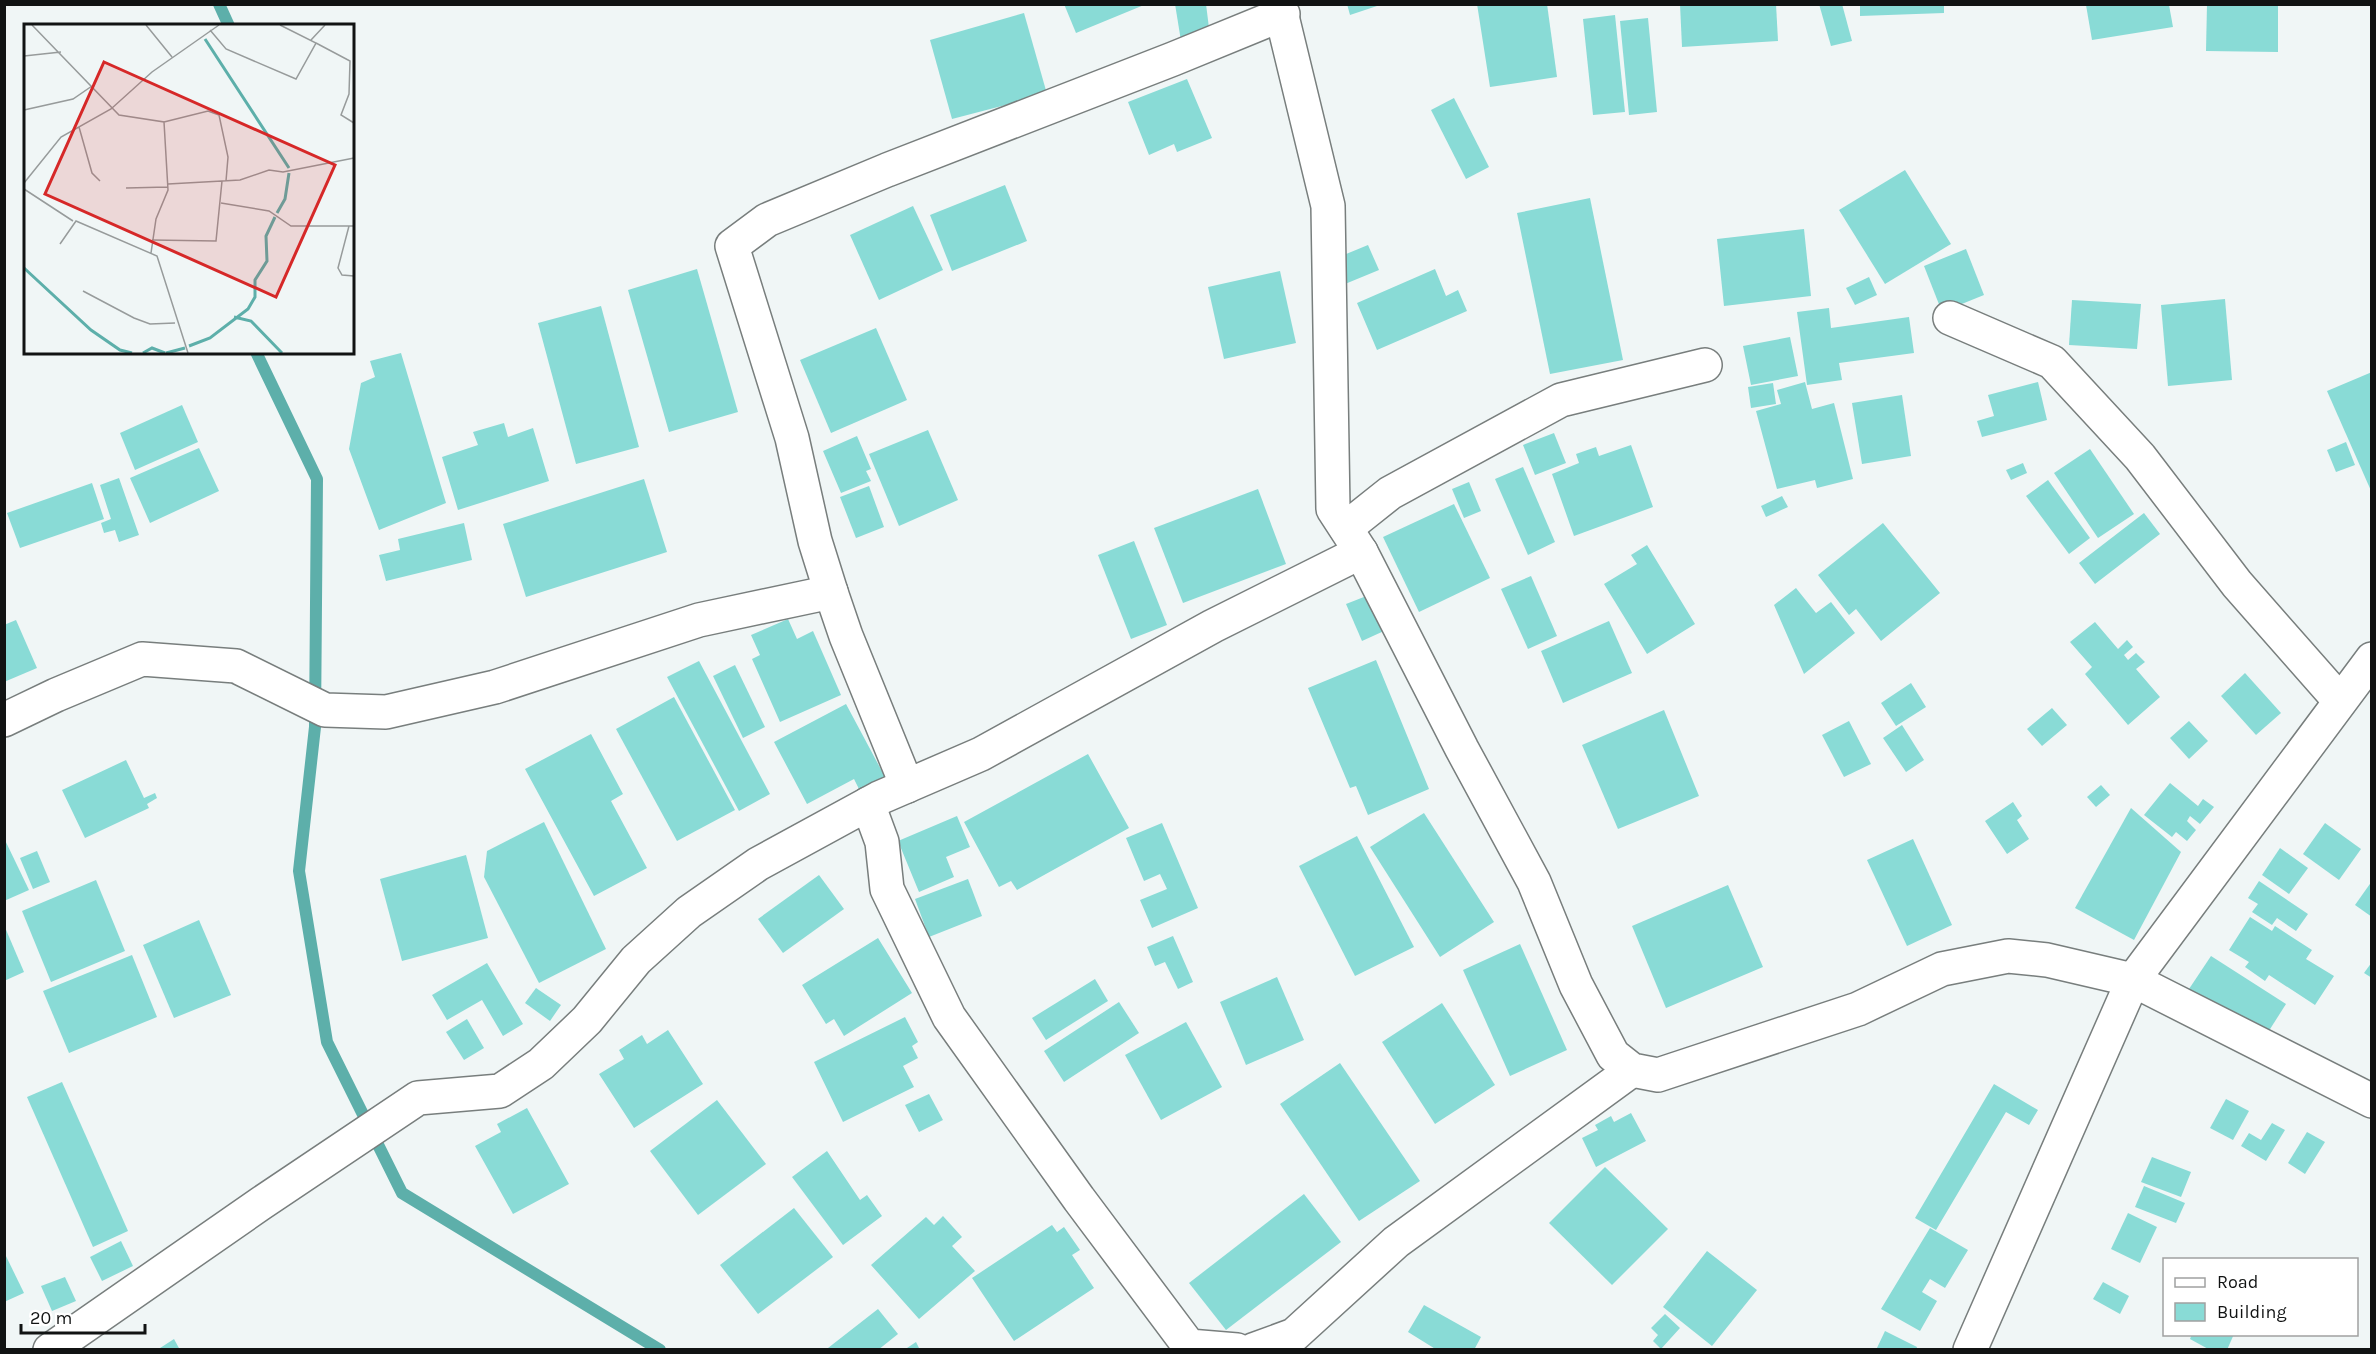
<svg xmlns="http://www.w3.org/2000/svg" width="2376" height="1354" viewBox="0 0 2376 1354" font-family="Karla,sans-serif">
<rect width="100%" height="100%" fill="#f0f6f6"/>
<g fill="none" stroke-linecap="round" stroke-linejoin="round">
<g stroke="#5dafaa" stroke-width="12">
<path d="M219 4 229 26"/>
<path d="M256 352 317 479 315 727 299 871 327 1042 402 1193 660 1350"/>
</g>
</g>
<g fill="#89dbd6">
<path d="M1064 4H1144V5L1076 33Z"/>
<path d="M1175 4H1206L1210 36 1181 41Z"/>
<path d="M1347 4H1380V5L1350 15Z"/>
<path d="M1477 4H1547L1557 77 1490 87Z"/>
<path d="M1680 4H1776L1778 41 1682 47Z"/>
<path d="M1819 4H1842L1852 41 1831 46Z"/>
<path d="M2207 4H2278V52L2206 51Z"/>
<path d="M1860 5H1944V13L1860 16Z"/>
<path d="M2086 5H2169L2173 27 2092 40Z"/>
<path d="M1024 13 1047 94 952 119 930 40Z"/>
<path d="M1615 15 1625 112 1593 115 1583 19Z"/>
<path d="M1648 18 1657 112 1629 115 1620 21Z"/>
<path d="M1187 79 1212 138 1177 152 1174 144 1149 155 1128 102Z"/>
<path d="M1454 98 1489 167 1466 179 1431 110Z"/>
<path d="M1905 170 1951 244 1885 284 1839 210Z"/>
<path d="M1005 185 1027 241 952 271 930 215Z"/>
<path d="M1590 198 1623 360 1550 374 1517 213Z"/>
<path d="M913 206 943 270 879 300 850 235Z"/>
<path d="M1804 229 1811 296 1724 306 1717 239Z"/>
<path d="M1368 245 1379 270 1345 284 1334 259Z"/>
<path d="M1966 249 1984 295 1942 312 1924 266Z"/>
<path d="M697 269 738 412 669 432 628 290Z"/>
<path d="M1435 269 1446 296 1458 290 1467 311 1377 350 1357 303Z"/>
<path d="M1280 271 1296 343 1224 359 1208 287Z"/>
<path d="M1869 277 1877 295 1855 305 1846 288Z"/>
<path d="M2225 299 2232 380 2168 386 2161 305Z"/>
<path d="M2072 300 2141 304 2137 349 2069 345Z"/>
<path d="M601 306 639 447 576 464 538 323Z"/>
<path d="M1829 308 1831 328 1909 317 1914 353 1839 363 1842 380 1807 385 1797 312Z"/>
<path d="M876 328 907 400 831 433 800 360Z"/>
<path d="M1790 337 1798 376 1751 385 1743 346Z"/>
<path d="M401 353 446 503 379 530 349 449 361 383 375 377 370 361Z"/>
<path d="M2372 372V493L2327 391Z"/>
<path d="M1805 382 1812 409 1834 403 1853 479 1817 488 1815 480 1777 489 1756 411 1781 404 1777 390Z"/>
<path d="M2038 382 2047 420 1982 437 1977 421 1994 416 1988 395Z"/>
<path d="M1773 383 1776 404 1751 408 1748 387Z"/>
<path d="M1902 395 1911 456 1862 464 1852 403Z"/>
<path d="M182 405 198 442 135 470 120 433Z"/>
<path d="M504 423 508 437 533 428 549 481 458 510 442 457 478 445 473 432Z"/>
<path d="M928 430 958 500 899 526 869 454Z"/>
<path d="M1554 433 1566 463 1535 475 1523 445Z"/>
<path d="M857 436 871 469 866 471 871 481 841 493 823 451Z"/>
<path d="M2346 442 2355 465 2336 472 2327 450Z"/>
<path d="M1631 445 1653 507 1574 536 1552 474 1579 463 1576 454 1596 447 1599 456Z"/>
<path d="M199 448 219 491 150 523 130 478Z"/>
<path d="M2090 449 2134 514 2098 538 2054 473Z"/>
<path d="M2023 463 2027 473 2011 480 2006 470Z"/>
<path d="M1523 467 1555 542 1528 555 1495 479Z"/>
<path d="M119 478 139 535 119 542 115 530 104 533 101 523 111 519 100 485Z"/>
<path d="M644 479 667 552 526 597 503 524Z"/>
<path d="M2048 480 2090 538 2069 554 2026 496Z"/>
<path d="M1469 482 1481 511 1464 518 1452 489Z"/>
<path d="M92 483 104 519 20 548 7 513Z"/>
<path d="M869 486 884 527 856 538 840 497Z"/>
<path d="M1258 489 1286 564 1183 603 1154 528Z"/>
<path d="M1782 496 1788 507 1766 517 1761 506Z"/>
<path d="M1454 504 1490 578 1419 612 1383 537Z"/>
<path d="M2144 513 2160 534 2095 584 2079 563Z"/>
<path d="M464 523 472 560 386 581 379 555 400 550 398 539Z"/>
<path d="M1883 523 1940 593 1881 641 1856 609 1849 615 1818 575Z"/>
<path d="M1134 541 1167 625 1131 639 1098 555Z"/>
<path d="M1647 545 1695 624 1647 654 1604 584 1637 564 1631 555Z"/>
<path d="M1531 576 1557 636 1528 649 1501 589Z"/>
<path d="M1796 588 1816 613 1831 602 1855 633 1804 674 1774 605Z"/>
<path d="M1369 595 1384 631 1362 641 1346 604Z"/>
<path d="M788 619 797 639 813 631 841 695 780 722 752 659 760 655 751 635Z"/>
<path d="M16 620 37 668 4 682V625Z"/>
<path d="M1609 621 1632 673 1563 703 1541 651Z"/>
<path d="M2095 622 2118 649 2127 640 2133 647 2124 655 2128 660 2136 653 2145 662 2136 669 2160 697 2128 725 2085 674 2092 667 2070 642Z"/>
<path d="M1376 660 1429 789 1368 815 1356 786 1350 788 1308 688Z"/>
<path d="M699 661 770 794 739 811 667 677Z"/>
<path d="M735 665 765 727 743 738 713 676Z"/>
<path d="M2245 673 2281 713 2256 735 2221 696Z"/>
<path d="M1911 683 1926 707 1896 726 1881 703Z"/>
<path d="M674 697 735 810 677 841 616 729Z"/>
<path d="M846 704 885 777 860 791 854 779 807 804 774 742Z"/>
<path d="M2052 708 2067 725 2042 746 2027 729Z"/>
<path d="M1664 710 1699 796 1618 829 1582 745Z"/>
<path d="M1849 721 1871 764 1844 777 1822 735Z"/>
<path d="M2189 721 2208 741 2189 759 2170 738Z"/>
<path d="M1902 725 1924 760 1906 772 1883 738Z"/>
<path d="M591 734 623 794 611 801 647 868 594 896 525 769Z"/>
<path d="M1088 754 1129 828 1017 890 1011 881 999 887 964 822Z"/>
<path d="M126 760 144 798 155 793 157 798 147 804 149 808 85 838 62 790Z"/>
<path d="M2170 783 2198 806 2203 799 2214 807 2200 824 2190 816 2187 821 2196 830 2187 841 2176 832 2172 837 2144 815Z"/>
<path d="M2101 785 2110 795 2096 807 2087 797Z"/>
<path d="M2013 802 2022 816 2017 820 2029 839 2007 854 1985 821Z"/>
<path d="M2131 808 2181 852 2134 940 2075 908Z"/>
<path d="M1424 813 1494 922 1440 957 1370 847Z"/>
<path d="M957 816 970 847 946 857 954 877 919 892 898 841Z"/>
<path d="M544 822 606 949 539 983 484 877 487 851Z"/>
<path d="M1162 823 1198 908 1152 928 1140 900 1167 889 1160 874 1144 881 1126 838Z"/>
<path d="M2325 823 2361 849 2339 880 2303 854Z"/>
<path d="M1357 836 1414 947 1355 976 1299 866Z"/>
<path d="M4 838 29 890 4 901Z"/>
<path d="M1913 839 1952 925 1907 946 1867 860Z"/>
<path d="M2280 848 2308 868 2289 894 2262 875Z"/>
<path d="M37 851 50 882 33 889 20 858Z"/>
<path d="M466 855 488 938 402 961 380 879Z"/>
<path d="M819 875 844 909 783 953 758 919Z"/>
<path d="M968 879 982 916 929 937 915 899Z"/>
<path d="M96 880 125 951 51 982 22 911Z"/>
<path d="M2259 881 2308 914 2296 931 2277 918 2272 925 2252 912 2258 904 2248 898Z"/>
<path d="M2372 881V917L2355 905Z"/>
<path d="M1728 885 1763 967 1666 1008 1632 926Z"/>
<path d="M2250 917 2272 931 2275 926 2312 950 2306 959 2334 976 2315 1005 2269 975 2265 981 2245 967 2249 962 2229 950Z"/>
<path d="M199 920 231 995 174 1018 143 945Z"/>
<path d="M4 925 24 972 4 981Z"/>
<path d="M1173 936 1193 982 1178 989 1165 962 1155 966 1147 947Z"/>
<path d="M878 938 912 993 844 1036 834 1019 826 1024 802 985Z"/>
<path d="M1520 944 1567 1050 1510 1076 1463 970Z"/>
<path d="M132 955 157 1017 69 1053 43 991Z"/>
<path d="M2211 956 2286 1004 2265 1037 2189 989Z"/>
<path d="M2372 962V978L2364 973Z"/>
<path d="M487 963 523 1024 503 1036 482 1000 447 1020 432 995Z"/>
<path d="M1277 977 1304 1040 1246 1065 1220 1002Z"/>
<path d="M1095 979 1108 1001 1046 1040 1032 1018Z"/>
<path d="M536 988 561 1005 550 1021 525 1003Z"/>
<path d="M1119 1002 1139 1033 1064 1082 1044 1051Z"/>
<path d="M1442 1003 1495 1085 1435 1124 1382 1042Z"/>
<path d="M905 1017 918 1042 912 1046 918 1058 903 1066 914 1087 843 1122 814 1062Z"/>
<path d="M467 1019 484 1048 464 1060 446 1032Z"/>
<path d="M1186 1022 1222 1087 1161 1120 1125 1055Z"/>
<path d="M668 1030 703 1084 634 1128 599 1074 624 1059 619 1050 642 1035 647 1044Z"/>
<path d="M1340 1063 1420 1181 1359 1221 1280 1104Z"/>
<path d="M62 1082 128 1231 93 1247 27 1097Z"/>
<path d="M1994 1084 2038 1110 2029 1125 2006 1112 1936 1230 1915 1218Z"/>
<path d="M929 1094 943 1120 919 1132 905 1105Z"/>
<path d="M2226 1099 2249 1111 2233 1140 2210 1128Z"/>
<path d="M717 1100 766 1164 698 1215 650 1151Z"/>
<path d="M527 1108 569 1184 513 1214 475 1146 501 1132 497 1124Z"/>
<path d="M1631 1113 1646 1141 1596 1167 1582 1138 1598 1130 1595 1125 1611 1116 1614 1122Z"/>
<path d="M2272 1123 2285 1130 2266 1161 2241 1146 2249 1133 2261 1140Z"/>
<path d="M2307 1132 2325 1142 2305 1174 2288 1163Z"/>
<path d="M827 1151 860 1200 867 1195 882 1216 843 1245 792 1177Z"/>
<path d="M2152 1157 2191 1172 2181 1197 2141 1182Z"/>
<path d="M1605 1167 1668 1229 1612 1285 1549 1223Z"/>
<path d="M2144 1186 2185 1203 2176 1223 2135 1207Z"/>
<path d="M1304 1194 1341 1242 1226 1330 1189 1283Z"/>
<path d="M794 1208 833 1257 758 1314 720 1265Z"/>
<path d="M2128 1213 2157 1227 2140 1263 2111 1249Z"/>
<path d="M943 1216 962 1237 952 1246 975 1271 919 1319 871 1265 926 1217 934 1225Z"/>
<path d="M1052 1225 1057 1232 1064 1227 1080 1250 1072 1255 1094 1288 1014 1341 972 1278Z"/>
<path d="M1930 1228 1968 1250 1945 1288 1930 1279 1922 1292 1937 1301 1920 1331 1881 1309Z"/>
<path d="M121 1241 133 1266 102 1281 90 1257Z"/>
<path d="M1707 1251 1757 1290 1712 1346 1663 1307Z"/>
<path d="M4 1252 24 1293 4 1302Z"/>
<path d="M65 1277 76 1301 52 1311 41 1286Z"/>
<path d="M2103 1282 2129 1296 2120 1314 2093 1299Z"/>
<path d="M1424 1305 1481 1337 1474 1350H1437L1408 1332Z"/>
<path d="M878 1309 898 1334 878 1350 828 1348Z"/>
<path d="M1665 1314 1680 1328 1661 1349 1653 1341 1658 1335 1651 1328Z"/>
<path d="M1885 1331 1917 1347 1916 1350H1876Z"/>
<path d="M2192 1334H2234L2227 1350H2210L2190 1339Z"/>
<path d="M174 1339 180 1350H157Z"/>
<path d="M916 1342 920 1350H904Z"/>
</g>
<g fill="none" stroke-linecap="round" stroke-linejoin="round">
<g stroke="#787e7d" stroke-width="36">
<g id="minor">
<path d="M1279 4 1328 206 1333 509 1361 552 1462 749 1534 882 1576 985 1613 1055 1632 1070 1658 1075 1858 1009 1942 969 2008 956 2047 960 2133 980 2372 1101"/>
<path d="M1950 318 2052 362 2140 457 2237 584 2340 701"/>
<path d="M1346 528 1390 493 1561 400 1705 365"/>
<path d="M4 720 56 695 142 659 236 666 325 710 386 712 495 687 699 620 831 592"/>
<path d="M907 786 846 636 831 592 815 541 792 438 732 246 767 220 887 170 1173 59 1283 14"/>
<path d="M868 804 882 842 887 889 949 1017 1079 1199 1189 1346 1237 1350"/>
<path d="M50 1350 260 1204 418 1098 500 1091 541 1064 587 1020 636 960 689 912 758 864 879 798 981 754 1213 626 1361 552"/>
<path d="M1253 1350 1294 1335 1396 1242 1632 1070"/>
</g>
</g>
<g stroke="#787e7d" stroke-width="36">
<path id="tertiary" d="M1970 1350 2133 980 2372 659"/>
</g>
<use href="#minor" stroke="#fff" stroke-width="33"/>
<use href="#tertiary" stroke="#fff" stroke-width="33"/>
</g>
<g transform="translate(24 24)">
<rect width="330" height="330" fill="#f0f6f6"/>
<path fill="none" stroke="#5dafaa" stroke-width="3" d="M181 15 265 144M253 189 261 175 265 149M0 244 67 306 96 326 108 329M210 293 227 297 258 329M165 322 186 314 224 285 231 273V256L243 237 242 212 251 193M119 329 128 324 141 329M142 329 161 324"/>
<path fill="none" stroke="#979b9b" stroke-width="1.5" d="M8 1 95 91 140 98 144 166 132 195 127 229M122 1 148 33M186 6 202 25 272 55 292 19 256 1M287 16 301 1M292 19 326 37 325 70 317 91 330 99M0 32 37 28M0 86 49 75 68 62M140 98 184 87 195 91 204 133 202 157M55 103 68 149 76 157M0 159 37 113 87 85 128 48 195 1M144 160 216 156 245 146 259 148 330 134M102 164 144 163M0 165 49 197M197 179 245 187 267 202H330M325 202 314 244 318 251 330 252M128 216 192 217 198 157M36 220 52 197 133 232 164 329M59 267 110 294 126 300 151 299"/>
<path fill="#d62828" fill-opacity="0.15" stroke="#d62828" stroke-width="3" d="M80 38 311 141 252 273 21 170Z"/>
<rect width="330" height="330" fill="none" stroke="#111313" stroke-width="3"/>
</g>
<rect width="2376" height="1354" fill="none" stroke="#111313" stroke-width="12"/>
<rect x="2163" y="1258" width="195" height="78" fill="#ffffff" stroke="#a0a1a1" stroke-width="1.5"/>
<rect x="2175" y="1278" width="30" height="9" fill="#ffffff" stroke="#a0a1a1" stroke-width="1.5"/>
<text x="2217" y="1288" font-size="18" fill="#111313">Road</text>
<rect x="2175" y="1303" width="30" height="18" fill="#89dbd6" stroke="#a0a1a1" stroke-width="1.5"/>
<text x="2217" y="1318" font-size="18" fill="#111313">Building</text>
<path d="M21 1324v9h124v-9" fill="none" stroke="#111313" stroke-width="3"/>
<text x="30" y="1324" font-size="18" fill="#111313" stroke="#ffffff" stroke-width="4.5" paint-order="stroke">20 m</text>
</svg>
